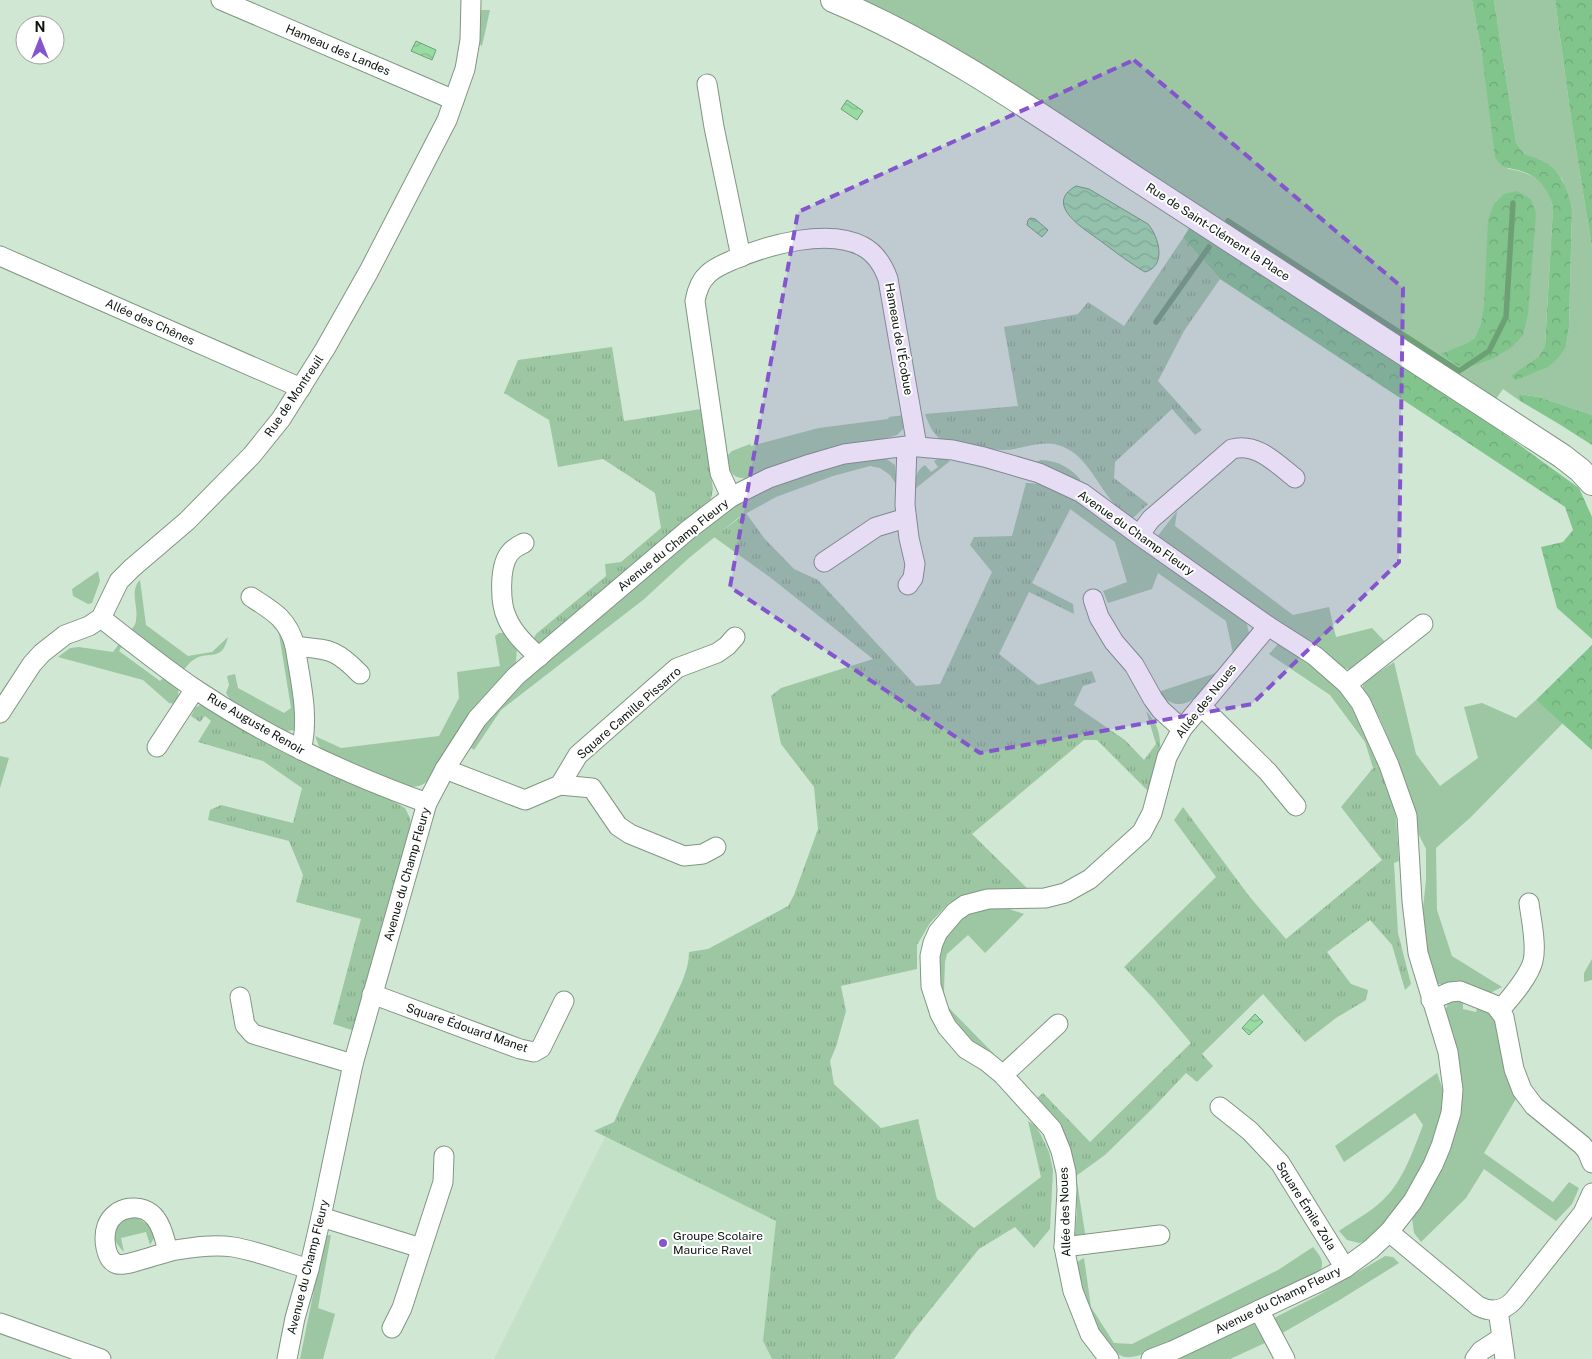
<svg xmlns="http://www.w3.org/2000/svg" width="1592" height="1359" viewBox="0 0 1592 1359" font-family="'Public Sans',sans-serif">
<defs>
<pattern id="forest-crowns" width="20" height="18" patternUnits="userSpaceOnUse" patternTransform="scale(1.25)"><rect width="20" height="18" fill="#81c58d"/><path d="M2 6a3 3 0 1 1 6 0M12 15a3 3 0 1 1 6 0" fill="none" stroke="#6ea878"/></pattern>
<pattern id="park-tufts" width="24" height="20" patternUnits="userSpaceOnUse" patternTransform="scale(1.25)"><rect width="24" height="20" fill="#9cc7a2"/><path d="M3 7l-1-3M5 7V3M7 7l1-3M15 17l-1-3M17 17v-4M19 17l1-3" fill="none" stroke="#85aa8a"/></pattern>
<pattern id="water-waves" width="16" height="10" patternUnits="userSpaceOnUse" patternTransform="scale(1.25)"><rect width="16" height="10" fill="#98dca3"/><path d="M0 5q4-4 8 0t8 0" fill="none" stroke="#82bc8b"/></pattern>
</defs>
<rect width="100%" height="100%" fill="#d0e8d3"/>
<path fill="#c2e1c6" d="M605 1137 776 1221 763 1341 772 1359H494Z"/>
<g fill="#9cc7a2">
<path d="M833 0H1472L1482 55 1508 169C1534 173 1547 182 1553 207L1545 346 1539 356 1512 376 1566 347 1569 327 1572 209 1562 179 1551 166 1541 160 1529 157 1522 152 1516 142 1494 0H1555L1571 118 1592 248V415L1539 397 1520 394V401L1503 389 1482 419 1191 225 1196 218Z"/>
<path d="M479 10H490L482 46 477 42Z"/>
<path d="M905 415 903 429 897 435 751 478C733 480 729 473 726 457L732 451 750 444 751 446 819 428 888 419 889 417Z"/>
<path d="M885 458 895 465 897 486 890 475 880 468 870 466 833 476 776 497 738 518 689 558 643 600 501 710 474 750 470 747 482 724 517 685 681 547 733 507 769 487 801 474 847 462Z"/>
<path d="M940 458 950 461 916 488C916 477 915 472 925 465L931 472 938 467 934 461Z"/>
<path d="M1041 460C1058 461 1069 467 1080 479V482L1036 462Z"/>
<path d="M1075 500 1246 621 1249 633 1233 653 1226 621 1158 573 1152 589 1108 603 1103 591 1127 582 1115 542 1070 509Z"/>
<path d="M1177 511 1175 526 1293 615 1329 607 1336 637 1372 628 1388 645 1352 670 1339 667 1157 537Z"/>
<path d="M98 571 100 581 92 603 88 604 73 596 72 589Z"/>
<path d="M140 580 146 625 188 656 212 652 228 637C222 663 209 650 195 659 190 661 187 667 183 670L131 631C133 627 136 624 136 620 139 607 129 591 140 580Z"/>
<path d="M278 628 283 633 298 690 295 730 287 731 231 701 226 693 229 685 227 676 235 674 238 688 284 713 291 708Z"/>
<path d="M499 633H504L517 646 516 662 512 669 475 708 432 777C425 784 420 787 409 787L327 755 319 746 315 736 341 748 439 736 459 698 457 672 500 666 495 636Z"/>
<path d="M119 644 122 646 119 651 160 681 164 677 178 687 179 701 175 704 169 703 143 680 58 657 70 648 79 647 113 652Z"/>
<path d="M1278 644C1305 661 1339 679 1355 708 1365 726 1372 746 1381 765L1373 768 1365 742 1330 695 1269 654Z"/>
<path d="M1394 662 1416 754 1440 786 1478 758 1464 707 1482 703 1516 718 1536 700 1563 723 1471 817 1436 848 1437 910 1452 956 1502 987 1490 993 1459 984H1437L1433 982 1419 921 1423 908 1426 880V849L1417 831 1400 766 1380 719 1363 690V685L1373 672 1376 674Z"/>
<path d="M1219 672C1203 691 1183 721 1158 692Z"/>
<path d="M0 756 9 758 0 788Z"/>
<path d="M1008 906 1009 909 1024 914 985 953 968 935 947 954 945 962 944 991 946 1005 994 1054 992 1056 962 1037 940 998 937 961 947 930 970 911Z"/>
<path d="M1592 959V980L1584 982V973Z"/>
<path d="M1454 1000H1463V1009L1476 1012 1478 1005 1491 1013 1495 1019 1517 1097 1484 1153 1553 1202 1569 1182 1579 1188 1572 1204 1556 1221 1484 1169 1466 1198 1421 1242 1414 1233 1412 1218 1418 1210 1460 1081 1458 1051 1445 1012 1448 1003Z"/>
<path d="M1437 1073 1445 1096 1436 1142 1395 1216 1367 1241 1359 1243 1347 1240 1339 1231C1353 1221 1371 1212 1383 1200 1403 1181 1413 1151 1423 1125L1415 1113 1344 1162 1335 1146Z"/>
<path d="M1076 1176 1086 1239 1078 1238 1075 1235 1077 1212Z"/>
<path d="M133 1215 150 1226 154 1238 150 1245 146 1232 121 1238 124 1252C112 1239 112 1236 119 1220Z"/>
<path d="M327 1235H331L318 1308 335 1314 323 1359H300L321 1255 325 1238Z"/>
<path d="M1313 1247C1320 1256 1326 1262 1319 1273L1151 1351C1143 1354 1134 1358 1125 1357 1111 1355 1091 1321 1087 1309 1082 1296 1079 1281 1076 1267L1077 1262 1084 1258 1091 1307 1114 1343 1132 1344 1278 1270Z"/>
<path d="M1385 1256 1393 1257 1399 1263 1338 1301 1279 1335 1274 1320 1276 1317 1319 1295Z"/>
<path d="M1254 1323 1265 1343 1230 1359H1169Z"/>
</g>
<g fill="url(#forest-crowns)">
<path d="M1472 0H1494L1516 142C1525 158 1526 154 1541 160 1560 168 1568 190 1572 209L1569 327 1566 347 1558 358 1548 367 1516 380 1511 376 1539 356 1545 346 1553 207C1548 189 1539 177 1521 171 1508 167 1503 170 1495 157L1482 55Z"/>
<path d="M1555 0H1592V248L1571 118Z"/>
<path d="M1517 191 1531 199 1536 214 1528 314 1523 335 1512 347 1494 358 1475 365 1458 366 1441 354 1468 343 1475 338 1481 324 1484 306 1488 220 1494 204 1504 194Z"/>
<path d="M1191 225 1492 425 1579 488 1592 517V639L1557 608 1541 547 1563 542 1573 530 1565 507 1220 279 1183 238Z"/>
<path d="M1519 394 1539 397 1592 415V445L1559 424 1520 401Z"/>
<path d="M1592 645V750L1536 700Z"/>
</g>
<g fill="url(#park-tufts)">
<path d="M1183 238 1220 279 1184 331 1158 381 1202 430 1195 435 1172 409 1115 462 1114 478 1148 504 1133 518C1100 503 1094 455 1058 445 1040 440 1023 449 1005 450 994 450 954 446 945 442 934 437 929 425 925 414L1018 406 1004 327 1078 314 1088 302 1124 326Z"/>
<path d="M612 347 624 421 701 409 713 489 711 499 540 645 534 638 536 634 606 576 605 564 621 562 661 528 655 493 603 459 558 467 549 420 504 393 518 360Z"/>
<path d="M1026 483 1042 484 1075 500 1032 583 1073 604 1074 614 1029 592 999 654 1038 685 1092 671 1096 682 1083 686 1074 705 1125 740 1144 760 1156 744 1146 711C1170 735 1158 765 1150 793L1097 740H1084L972 834 1029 890 969 895 949 903 930 923 917 945V969L841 986 846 1011 836 1047 830 1061 834 1084 881 1128 918 1119 937 1199 974 1228 1041 1177 1028 1121 1035 1125 1041 1135 1049 1152 1053 1170 1050 1229 1034 1248 1015 1227 979 1249 914 1330 894 1359H772L763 1341 776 1221 594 1131 614 1122C632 1081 654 1043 672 1003 680 986 689 970 689 952L708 949 788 906 794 895 818 829 814 787 781 744 771 696 781 688 873 659 771 578 714 537 746 513 764 538 794 569 818 580 916 686 940 684 992 572 970 545 974 537 1012 536Z"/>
<path d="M200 705 205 706 284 753 372 790 405 808 410 818 411 829 355 1031 333 1024 361 919 296 902 303 875 289 841 208 820 210 810 221 805 293 823 302 788 263 761 198 742 211 721 205 716 200 722 191 716 195 708Z"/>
<path d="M1381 765 1396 817 1399 861 1394 863 1398 933 1411 984 1405 990 1392 945 1370 920 1327 952 1351 984 1368 990 1366 1000 1336 1018 1305 1042 1263 994 1202 1054 1213 1066 1197 1082 1186 1073 1152 1109 1105 1155 1076 1176C1066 1144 1062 1122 1037 1098L1043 1093 1090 1142 1191 1043 1154 999 1124 967 1216 877 1174 820 1183 807 1249 896 1286 939 1382 860 1341 807 1373 768Z"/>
</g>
<g fill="url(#water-waves)" stroke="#6ea076">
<path d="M416 41 436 50 432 60 411 51Z"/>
<path d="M847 100 863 111 857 120 841 109Z"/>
<path d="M1076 186 1089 189 1148 224C1159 237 1167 266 1145 272L1140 269C1127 261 1114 251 1102 242 1086 230 1042 205 1076 186Z"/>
<path d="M1030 218 1035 219 1048 230 1042 237 1027 225 1028 220Z"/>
<path d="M1255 1014 1263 1022 1249 1035 1242 1028Z"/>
</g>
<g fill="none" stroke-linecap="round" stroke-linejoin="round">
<g stroke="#6ea076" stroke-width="5.5">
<path d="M1228 221 1459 371 1489 351 1506 317 1513 203"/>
<path d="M1156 322 1209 247"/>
</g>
<g stroke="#809683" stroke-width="21">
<g id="minor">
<path d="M221 0 454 100"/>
<path d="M707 84 714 127 741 257"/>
<path d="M0 256 301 388"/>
<path d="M907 446 905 505 909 538 915 564 913 578 908 585"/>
<path d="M731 497 720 473 695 301C697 290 700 281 708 274 715 267 726 263 735 259 768 245 828 228 862 246 876 253 883 265 888 279L917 446"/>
<path d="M1139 535 1151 519 1232 449C1257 442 1277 464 1295 478"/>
<path d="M524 543C518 546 513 548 509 554 499 568 500 604 507 618 513 633 527 646 539 657"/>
<path d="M824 562 876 527 906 518"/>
<path d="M251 597C273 611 288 619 295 646 329 650 335 648 360 674"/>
<path d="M1093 599 1099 617 1114 642 1134 665 1153 699 1161 710 1182 729"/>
<path d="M101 618C132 642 163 667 195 689 267 737 346 774 427 803"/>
<path d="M295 646C300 680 310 717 301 750"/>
<path d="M1347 684 1423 624"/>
<path d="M1201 706 1268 772 1296 806"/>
<path d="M0 713 32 664 42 653 65 635 89 626 101 618 119 581 132 568 187 521 252 455 281 419 325 349 369 271 447 120 465 69 470 40 471 0"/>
<path d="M157 747 195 689"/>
<path d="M445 769 525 800 560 785 578 755 677 668 717 653 727 646 735 637"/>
<path d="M560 785 592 788 618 826 630 834 684 856 703 854 716 847"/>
<path d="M372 994 520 1049 534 1052 541 1048 564 1001"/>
<path d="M240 997 245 1025 253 1034 353 1064"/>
<path d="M1431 1000 1450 992 1460 991 1495 1005 1504 1017 1514 1069 1522 1090 1534 1106 1582 1145 1587 1151 1592 1163"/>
<path d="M1500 1010C1511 997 1529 977 1533 961 1537 945 1531 919 1529 903"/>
<path d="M1003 1075 1058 1024"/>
<path d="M1220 1107 1250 1131 1280 1163 1345 1268"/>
<path d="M321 1217 421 1248"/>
<path d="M1389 1232 1478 1306C1492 1313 1504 1311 1514 1300L1583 1213 1592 1193"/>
<path d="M1064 1247 1160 1235"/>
<path d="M168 1251C165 1241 163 1228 156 1219 143 1201 114 1206 107 1226 103 1237 105 1260 117 1264 126 1267 163 1252 176 1250 194 1247 214 1244 233 1247 258 1251 285 1262 309 1269"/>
<path d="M1259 1310 1285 1359"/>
<path d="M1498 1310 1505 1359"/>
<path d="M0 1323 101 1359"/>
<path d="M392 1328 402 1308 443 1182 444 1156"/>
<path d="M287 1359 295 1318 309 1269 321 1217 353 1064 427 803 445 769 477 719 516 676 688 530 731 497 769 478 810 464 844 454 907 446 953 450 984 457 1039 473 1082 493 1139 535 1268 626 1315 656 1347 684 1361 703 1389 765 1407 816 1412 901 1418 953 1448 1052 1453 1090 1451 1113 1441 1146 1433 1165 1413 1201 1389 1232 1371 1249 1345 1268 1321 1281 1172 1351 1151 1359"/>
<path d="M1109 1359 1090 1334 1073 1291 1064 1247 1067 1190 1066 1172 1061 1151 1052 1129 1003 1075 986 1061 966 1049 947 1027 940 1014 931 986 930 956 933 943 938 932 955 912 965 905 988 899 1045 898 1065 893 1090 879 1142 832 1152 813 1167 757 1182 729 1268 626"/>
<path d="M1475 1359 1481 1351 1501 1338"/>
</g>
</g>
<g stroke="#809683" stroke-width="26">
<path id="tertiary" d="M833 0C943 46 1042 117 1141 182 1281 273 1421 365 1562 456L1580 470 1592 483"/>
</g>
<use href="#minor" stroke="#fff" stroke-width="19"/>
<use href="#tertiary" stroke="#fff" stroke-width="24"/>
</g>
<path fill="#8455cd" fill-opacity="0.2" stroke="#8455cd" stroke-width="4" stroke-dasharray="10 6" stroke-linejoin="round" d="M1134 60 1403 288 1399 562 1252 704 980 753 730 587 798 212Z"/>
<circle fill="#8455cd" stroke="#fff" stroke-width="2" cx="663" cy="1243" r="5"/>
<g text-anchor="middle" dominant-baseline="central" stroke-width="4" stroke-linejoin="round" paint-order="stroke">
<g font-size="12" fill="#0c150e" stroke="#fff">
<text transform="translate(338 50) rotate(23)">Hameau des Landes</text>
<text transform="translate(1218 232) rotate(33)">Rue de Saint-Clément la Place</text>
<text transform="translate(150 322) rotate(24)">Allée des Chênes</text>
<text transform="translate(899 339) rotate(80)">Hameau de l'Écobue</text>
<text transform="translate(294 396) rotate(-56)">Rue de Montreuil</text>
<text transform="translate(1136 533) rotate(35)">Avenue du Champ Fleury</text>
<text transform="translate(673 545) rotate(-39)">Avenue du Champ Fleury</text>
<text transform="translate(1206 701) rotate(-52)">Allée des Noues</text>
<text transform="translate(629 713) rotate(-41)">Square Camille Pissarro</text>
<text transform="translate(256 724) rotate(30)">Rue Auguste Renoir</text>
<text transform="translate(407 874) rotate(-74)">Avenue du Champ Fleury</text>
<text transform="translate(467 1028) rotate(19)">Square Édouard Manet</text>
<text transform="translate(1306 1206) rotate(58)">Square Émile Zola</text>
<text transform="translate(1065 1212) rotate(-92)">Allée des Noues</text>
<text transform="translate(308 1267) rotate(-76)">Avenue du Champ Fleury</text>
<text transform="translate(1278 1300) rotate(-26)">Avenue du Champ Fleury</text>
</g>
<g font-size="12" fill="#0c150e" stroke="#fff" text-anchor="start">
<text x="673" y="1236">Groupe Scolaire<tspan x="673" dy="14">Maurice Ravel</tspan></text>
</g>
</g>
<g transform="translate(40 40)"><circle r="24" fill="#ffffff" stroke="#9ea19f"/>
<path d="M0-4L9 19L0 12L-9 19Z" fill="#8455cd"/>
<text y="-8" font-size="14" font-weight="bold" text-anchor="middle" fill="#0c150e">N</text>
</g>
</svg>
